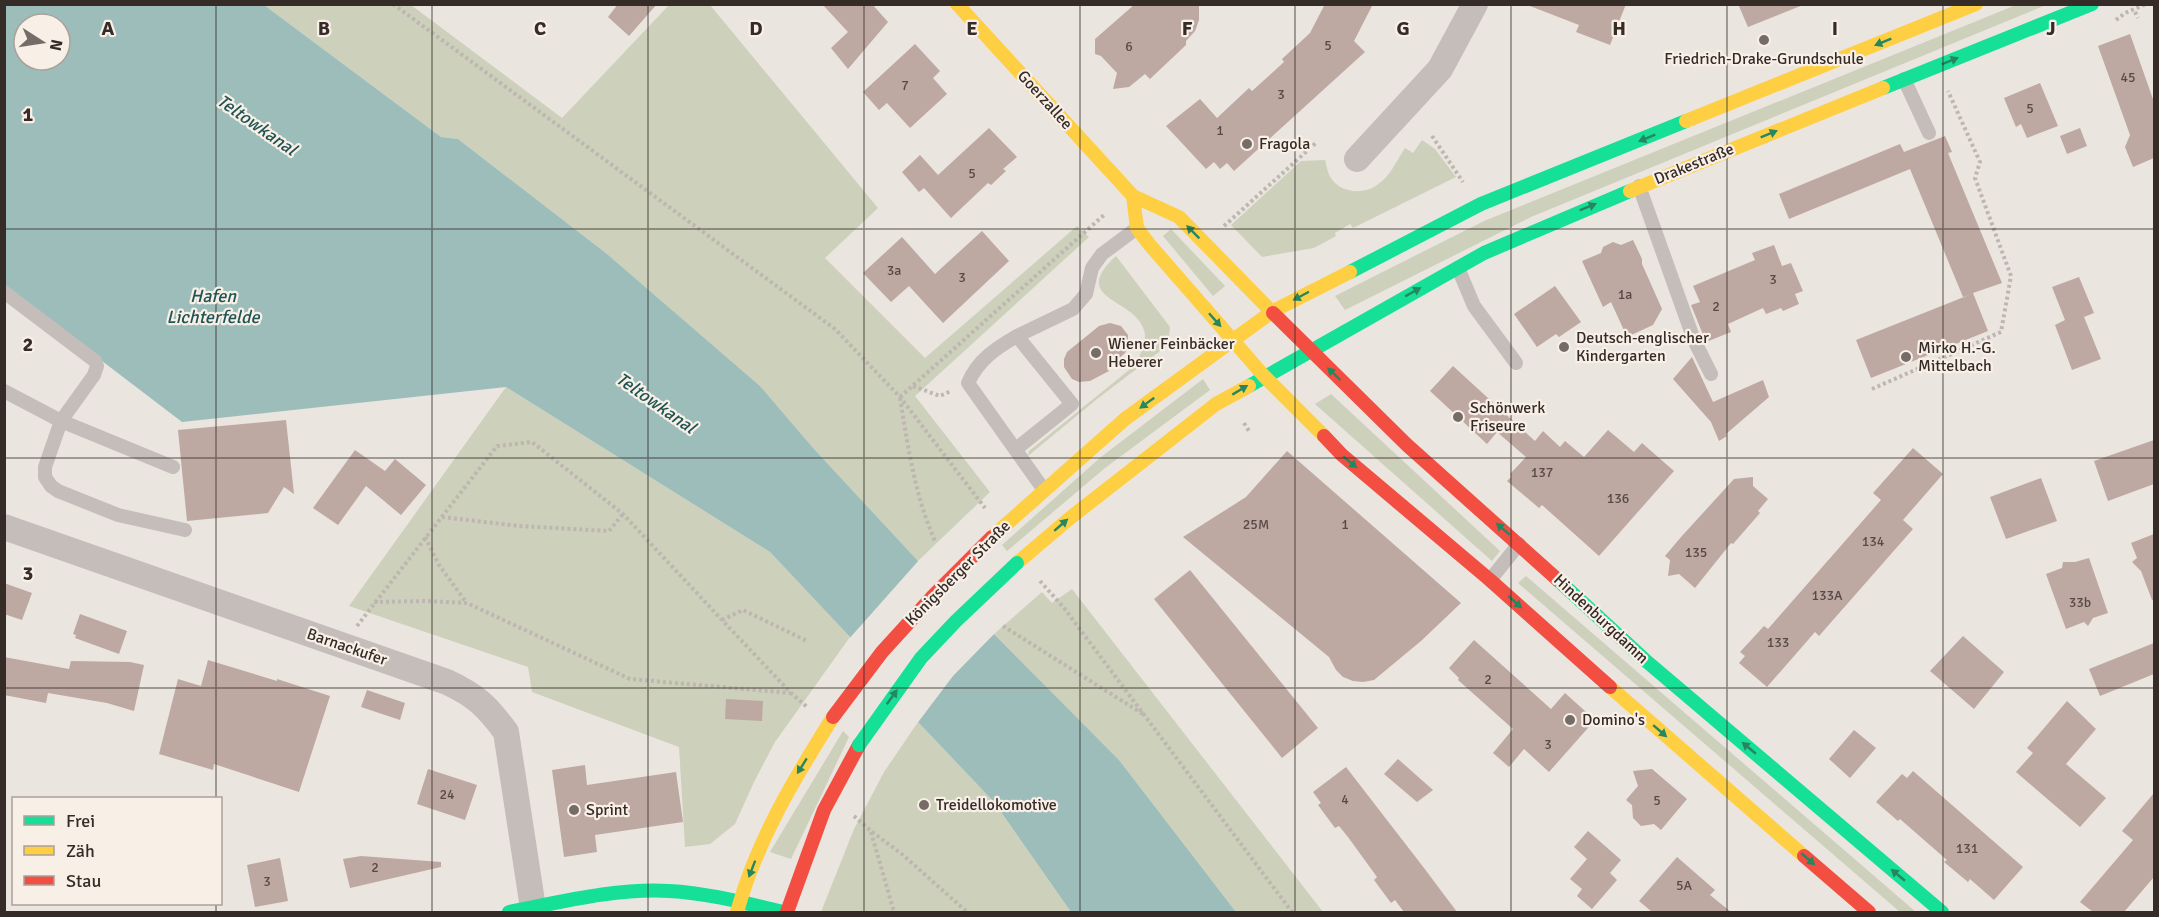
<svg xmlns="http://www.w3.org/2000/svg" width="2159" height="917" viewBox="0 0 2159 917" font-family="Signika,sans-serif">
<rect width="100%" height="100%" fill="#ebe5e0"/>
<g fill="#cdd0ba">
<path d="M264 5H411L562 118 669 5H710L878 208 825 258 925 358 1077 226 1089 237 915 396 990 492 918 561 814 449 760 386 607 254 458 139 441 137Z"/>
<path d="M2016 5H2046L1531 217 1345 310 1335 296 1484 221Z"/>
<path d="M1422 140 1435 149 1456 177 1353 228 1350 224 1335 233 1336 236 1314 248 1262 257 1231 225 1301 161 1325 160C1327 166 1327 172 1331 178 1340 193 1364 195 1377 185 1390 177 1397 160 1405 148L1413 153Z"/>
<path d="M1171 229 1225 286 1213 296 1163 236Z"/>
<path d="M1116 256 1170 327 1168 345 1097 399 1028 456 1029 451 1134 366C1140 355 1148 343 1144 330 1135 298 1068 300 1116 256Z"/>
<path d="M1203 379 1210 390 1105 468 1007 551 1002 545 1101 457Z"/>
<path d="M506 387 770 552 850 637 775 742 754 782 735 824 710 844 685 847 679 747 532 692 528 667 349 606Z"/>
<path d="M1331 394 1500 551 1492 561 1315 404Z"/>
<path d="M1526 576 1916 912H1900L1518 583Z"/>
<path d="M1072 589 1323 912H1236L1119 760 994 634 1042 592 1052 603Z"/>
<path d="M918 722 994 802 1071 912H821L854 829 884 772Z"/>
<path d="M843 731 849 737 791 859 770 852Z"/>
</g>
<path fill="#9dbdbb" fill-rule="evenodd" d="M4 5H264L441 137 458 139 607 254 760 386 814 449 918 561 994 634 1119 760 1236 912H1071L994 802 918 722 850 637 770 552 506 387 182 422 5 287ZM24 24H60V60H24Z"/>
<path fill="#ebe5e0" d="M920 559 996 632 953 676 916 725 848 640Z"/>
<g fill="#bea8a2">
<path d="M618 4H657L629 36 608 17Z"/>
<path d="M822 4H872L888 22 848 69 831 48 848 32Z"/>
<path d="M1135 4H1199V20L1195 31 1186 41V45L1150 79 1145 74 1129 87 1113 89 1117 73 1101 56 1095 54V39Z"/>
<path d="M1325 4H1373L1354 41 1365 52 1234 171 1227 163 1220 169 1214 162 1206 169 1166 126 1200 99 1217 118 1249 88 1252 91 1284 62 1282 59 1310 33Z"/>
<path d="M1531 4H1626L1610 45 1576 32 1579 25 1530 6Z"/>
<path d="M1738 4H1802L1803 5 1748 27Z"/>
<path d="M2130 34 2154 102V158L2133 167 2125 147 2130 135 2098 46Z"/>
<path d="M915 44 940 71 933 78 947 94 910 128 887 103 879 110 863 92Z"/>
<path d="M2040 83 2058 126 2027 138 2021 124 2016 127 2004 98Z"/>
<path d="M989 128 1017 157 1003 169 1006 171 991 185 988 183 951 218 924 188 919 192 902 172 920 155 938 175Z"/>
<path d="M2080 128 2087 146 2067 154 2060 136Z"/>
<path d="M1945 136 1952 152 1948 153 2002 283 1973 293 1988 331 1871 378 1856 340 1969 295 1963 297 1910 169 1789 219 1779 194 1900 144 1904 152Z"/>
<path d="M982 231 1009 261 943 323 909 286 891 302 863 273 902 237 935 274Z"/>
<path d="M1633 240 1642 259V264L1662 309 1653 325 1627 337 1611 302 1603 307 1582 261 1601 253 1603 247 1613 242 1621 245Z"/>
<path d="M1774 245 1782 266 1791 263 1803 291 1795 294 1799 304 1783 311 1781 308 1766 314 1763 308 1728 324 1731 332 1706 342 1691 305 1700 302 1693 286 1755 260 1752 253Z"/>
<path d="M2079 277 2094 313 2084 317 2101 359 2072 370 2055 325 2065 320 2052 287Z"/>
<path d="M1555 286 1581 322 1559 337 1556 334 1537 347 1514 314Z"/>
<path d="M1110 323 1121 326 1128 335V347L1125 353 1107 369 1109 371 1090 381 1079 382 1072 379 1064 367V359L1067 352 1099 326Z"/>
<path d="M1692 357 1713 402 1763 380 1769 397 1726 434 1727 436 1719 441 1711 422 1673 379Z"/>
<path d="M1453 366 1535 441 1543 431 1560 447 1565 441 1584 457 1608 430 1634 452 1642 443 1674 471 1599 556 1542 505 1539 508 1507 481 1511 477 1510 474 1526 457 1497 432 1487 444 1430 391Z"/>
<path d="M286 420 294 494 284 487 268 513 187 521 178 430Z"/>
<path d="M2154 440V484L2108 501 2094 461Z"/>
<path d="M1913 448 1943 474 1903 520 1913 529 1819 636 1815 632 1767 687 1739 663 1745 656 1740 652 1764 626 1768 629 1881 500 1873 493Z"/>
<path d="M355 450 385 471 395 459 426 485 401 515 366 486 338 525 313 508Z"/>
<path d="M1287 451 1461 603 1421 641 1374 680 1363 682 1353 681 1343 677 1336 670 1329 657 1183 537 1246 497Z"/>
<path d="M1753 477V486L1768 499 1758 511 1760 513 1733 544 1731 543 1695 588 1679 574 1668 576 1670 560 1665 556 1681 537 1734 479Z"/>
<path d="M2041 478 2057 521 2006 539 1990 497Z"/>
<path d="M2154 534V600H2152L2141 571 2132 562 2137 558 2131 543Z"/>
<path d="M2089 558 2108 613 2093 618 2088 626 2084 622 2066 629 2046 574 2062 568 2063 562H2075Z"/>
<path d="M1190 570 1318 728 1282 758 1154 599Z"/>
<path d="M4 583 32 593 22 620 4 614Z"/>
<path d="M80 614 127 631 119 654 75 638 76 635 73 634Z"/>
<path d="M1963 636 2004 672 1974 709 1930 671Z"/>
<path d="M1474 640 1551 709 1565 693 1595 720 1549 772 1524 749 1509 767 1493 753 1513 729 1458 680 1459 678 1449 668Z"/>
<path d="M2154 643V674L2100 696 2089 669Z"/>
<path d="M4 657 69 669 71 661 130 662 144 665 134 711 107 703 48 693 46 703 4 695Z"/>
<path d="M208 660 277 681V679L330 696 299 792 214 764 213 770 159 754 178 679 201 686Z"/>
<path d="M367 690 405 703 400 720 361 707Z"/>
<path d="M726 699 763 701 762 721 725 719Z"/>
<path d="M2067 701 2096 729 2066 764 2106 798 2080 827 2016 772 2033 753 2027 748Z"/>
<path d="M1854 730 1876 748 1850 778 1829 759Z"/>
<path d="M1398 759 1433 790 1417 802 1384 774Z"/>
<path d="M585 765 587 785 676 772 683 822 595 835 597 852 564 857 552 770Z"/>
<path d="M1346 767 1424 868 1457 912H1404L1395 900 1391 903 1374 880 1377 877 1348 837 1339 826 1335 828 1318 805 1321 803 1313 792Z"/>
<path d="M428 769 477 785 465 820 417 804Z"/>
<path d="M1652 769 1687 799 1661 830 1654 824 1641 826 1633 818 1632 805 1626 800 1638 786 1633 771Z"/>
<path d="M1913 771 2023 867 1994 900 1970 879 1968 882 1944 862 1947 860 1900 819 1898 821 1876 802 1902 774 1907 778Z"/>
<path d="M2154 793V877L2124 912H2093L2080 902 2133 840 2122 831Z"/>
<path d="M1588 831 1621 860 1610 873 1617 880 1592 909 1577 896 1582 889 1570 879 1587 859 1574 847Z"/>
<path d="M361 856 441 862V867L350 888 343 859Z"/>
<path d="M1677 857 1715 890 1710 895 1731 912H1652L1639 901Z"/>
<path d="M280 858 288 901 255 907 247 865Z"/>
</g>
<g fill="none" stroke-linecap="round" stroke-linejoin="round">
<g stroke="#bdb6b1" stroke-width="4" stroke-dasharray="3 3" stroke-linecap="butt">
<path d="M393 4 835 329 900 397 985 508"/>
<path d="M2135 12 2138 18"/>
<path d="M2116 20 2125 13 2146 4"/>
<path d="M1432 136 1463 182"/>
<path d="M1224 226 1317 142"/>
<path d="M913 386 940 396 951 391"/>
<path d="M1872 389 2001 332 2011 276 1975 178 1980 162 1948 91"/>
<path d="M900 397 1105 214"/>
<path d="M900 398C908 447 915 496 935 541"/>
<path d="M1244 423 1249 431"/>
<path d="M442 517 519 526 609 531 623 514"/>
<path d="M425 537 439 565 466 602"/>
<path d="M1040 581 1064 608 1292 912"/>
<path d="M374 602 426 601 467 603 630 679 790 693"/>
<path d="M722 620 743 610 807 641"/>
<path d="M357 626 497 446 532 442 623 514 722 620 791 693 807 707"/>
<path d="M1003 626 1143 714"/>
<path d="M854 816 871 831 903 855 967 912"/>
<path d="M871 832 894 912"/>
</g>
<g stroke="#c4bdb9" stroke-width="14">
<path d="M1904 79 1929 133"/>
<path d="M1639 186 1694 340 1711 374"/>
<path d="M1458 268 1474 306 1516 363"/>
<path d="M4 292 95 361 97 366 94 375 61 421 45 467V477L51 486 58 491 118 515 185 530"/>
<path d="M1017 336C996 348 978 360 968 383L1044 490"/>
<path d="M4 391 61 421 173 467"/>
<path d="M1016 449 1072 404 1017 336 1073 309 1086 294 1092 268 1102 254 1137 228"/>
<path d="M1490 580 1519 544"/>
</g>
<g stroke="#c4bdb9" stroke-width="26">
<path d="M1357 159 1440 69 1475 4"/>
<path d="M4 527 447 682C475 695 487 706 506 732L533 908"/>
</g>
<g stroke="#16e098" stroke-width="14">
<path d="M1883 88 2092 4"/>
<path d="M1350 272 1481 204 1686 121"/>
<path d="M1249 386 1484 253 1630 191"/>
<path d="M1558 580 1645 660 1942 912"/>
<path d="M509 912C561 902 616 888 669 891 708 893 745 903 783 912"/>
</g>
<g stroke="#ffcf43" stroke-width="14">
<path d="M957 4 1133 196 1179 217 1273 313"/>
<path d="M1686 121 1976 4"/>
<path d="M1630 191 1883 88"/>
<path d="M1133 196 1137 228 1149 244 1264 376 1324 436"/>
<path d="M992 537 1125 419 1273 311 1350 272"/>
<path d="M1017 563 1070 518 1216 404 1249 386"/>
<path d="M1610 687 1804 856"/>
<path d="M737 912C757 840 794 779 833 717"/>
</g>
<g stroke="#f24e42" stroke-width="14">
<path d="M1273 313 1407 445 1558 580"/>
<path d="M1324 436 1342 455 1490 580 1610 687"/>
<path d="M1804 856 1869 912"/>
<path d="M787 912 824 810 859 745"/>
</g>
<path stroke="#16e098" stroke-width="14" d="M859 745 921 658 956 621 1017 563"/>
<path stroke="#f24e42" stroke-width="14" d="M833 717 882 652 933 596 992 537"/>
</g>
<defs><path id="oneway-solid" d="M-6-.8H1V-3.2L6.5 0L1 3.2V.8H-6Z" transform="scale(1.5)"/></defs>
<g fill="#268660">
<use href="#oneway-solid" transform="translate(1883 42) rotate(158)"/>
<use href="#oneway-solid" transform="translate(1950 61) rotate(-22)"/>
<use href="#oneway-solid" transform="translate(1769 134) rotate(-22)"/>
<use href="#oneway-solid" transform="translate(1647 138) rotate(158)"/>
<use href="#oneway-solid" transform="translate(1588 207) rotate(-22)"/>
<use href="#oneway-solid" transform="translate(1193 232) rotate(-135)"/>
<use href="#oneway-solid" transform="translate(1413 292) rotate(-29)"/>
<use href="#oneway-solid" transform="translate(1301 296) rotate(152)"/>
<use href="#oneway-solid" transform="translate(1215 320) rotate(48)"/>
<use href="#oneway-solid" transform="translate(1334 374) rotate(-136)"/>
<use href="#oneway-solid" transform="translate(1240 390) rotate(-31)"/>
<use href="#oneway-solid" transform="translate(1147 403) rotate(144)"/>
<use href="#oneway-solid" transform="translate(1350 462) rotate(40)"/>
<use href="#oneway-solid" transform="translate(1061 525) rotate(-41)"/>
<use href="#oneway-solid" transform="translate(1503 529) rotate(-139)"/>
<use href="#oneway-solid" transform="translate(1515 602) rotate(42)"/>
<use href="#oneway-solid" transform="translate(892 697) rotate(-54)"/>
<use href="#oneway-solid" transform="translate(1660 731) rotate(41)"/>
<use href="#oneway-solid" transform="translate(1749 748) rotate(-140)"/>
<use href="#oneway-solid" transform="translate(802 766) rotate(122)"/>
<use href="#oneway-solid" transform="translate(1808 859) rotate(41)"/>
<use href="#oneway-solid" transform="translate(752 869) rotate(111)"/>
<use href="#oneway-solid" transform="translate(1898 875) rotate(-140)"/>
</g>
<path fill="none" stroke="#352b27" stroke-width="1.5" stroke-opacity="0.55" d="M216 4V798M432 4V912M648 4V912M864 4V912M1080 4V912M1295 4V912M1511 4V912M1727 4V912M1943 4V912M4 229H2154M4 458H2154M4 688H2154M216 904V912"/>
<g fill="#756c68" stroke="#f8efe7" stroke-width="2">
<circle cx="1764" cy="40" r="6"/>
<circle cx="1247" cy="144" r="6"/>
<circle cx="1564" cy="347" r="6"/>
<circle cx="1096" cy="353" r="6"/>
<circle cx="1906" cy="357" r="6"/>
<circle cx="1458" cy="417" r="6"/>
<circle cx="1570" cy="720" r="6"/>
<circle cx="924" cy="805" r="6"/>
<circle cx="574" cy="810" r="6"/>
</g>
<g text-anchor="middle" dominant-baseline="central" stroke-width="4.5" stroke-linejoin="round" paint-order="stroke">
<g font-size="14" fill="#574a46">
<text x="1328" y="45">5</text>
<text x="1129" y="46">6</text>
<text x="2128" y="77">45</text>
<text x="905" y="85">7</text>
<text x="1281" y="94">3</text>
<text x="2030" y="108">5</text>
<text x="1220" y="130">1</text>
<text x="972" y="173">5</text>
<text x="894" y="270">3a</text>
<text x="962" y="277">3</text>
<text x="1773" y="279">3</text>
<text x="1625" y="294">1a</text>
<text x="1716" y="306">2</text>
<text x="1542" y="472">137</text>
<text x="1618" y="498">136</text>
<text x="1256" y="524">25M</text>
<text x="1345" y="524">1</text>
<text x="1873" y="541">134</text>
<text x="1696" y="552">135</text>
<text x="1827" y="595">133A</text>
<text x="2080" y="602">33b</text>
<text x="1778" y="642">133</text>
<text x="1488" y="679">2</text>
<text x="1548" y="744">3</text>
<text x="447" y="794">24</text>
<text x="1345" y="799">4</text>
<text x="1657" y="800">5</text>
<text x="1967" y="848">131</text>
<text x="375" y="867">2</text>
<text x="267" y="881">3</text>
<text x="1684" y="885">5A</text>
</g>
<g font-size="16" fill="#352b27" stroke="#f8efe7" text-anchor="start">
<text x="1764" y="59" text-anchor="middle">Friedrich-Drake-Grundschule</text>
<text x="1259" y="144">Fragola</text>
<text x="1576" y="338">Deutsch-englischer<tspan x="1576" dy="18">Kindergarten</tspan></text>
<text x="1108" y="344">Wiener Feinbäcker<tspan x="1108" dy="18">Heberer</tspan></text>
<text x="1918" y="348">Mirko H.-G.<tspan x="1918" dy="18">Mittelbach</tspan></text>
<text x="1470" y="408">Schönwerk<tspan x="1470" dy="18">Friseure</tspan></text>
<text x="1582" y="720">Domino's</text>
<text x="936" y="805">Treidellokomotive</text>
<text x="586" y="810">Sprint</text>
</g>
<g font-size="16" fill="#352b27" stroke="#f8efe7">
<text transform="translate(1045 100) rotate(48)">Goerzallee</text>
<text transform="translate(1694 164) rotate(-22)">Drakestraße</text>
<text transform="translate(958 573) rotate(-45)">Königsberger Straße</text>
<text transform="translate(1601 619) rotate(43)">Hindenburgdamm</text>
<text transform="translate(347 647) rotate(19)">Barnackufer</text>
</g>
<g font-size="18" font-style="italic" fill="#1f5454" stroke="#f8efe7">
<text transform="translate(257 125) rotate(35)">Teltowkanal</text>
<text x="213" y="296">Hafen<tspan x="213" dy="21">Lichterfelde</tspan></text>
<text transform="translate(656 403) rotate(35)">Teltowkanal</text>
</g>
</g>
<g font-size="20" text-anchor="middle" font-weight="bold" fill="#352b27" stroke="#f8efe7" stroke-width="4.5" stroke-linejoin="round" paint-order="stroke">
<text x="108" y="35">A</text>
<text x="324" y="35">B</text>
<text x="540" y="35">C</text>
<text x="756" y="35">D</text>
<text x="972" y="35">E</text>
<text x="1187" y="35">F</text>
<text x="1403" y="35">G</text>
<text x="1619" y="35">H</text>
<text x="1835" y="35">I</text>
<text x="2051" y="35">J</text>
<text x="28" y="121">1</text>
<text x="28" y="351">2</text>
<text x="28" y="580">3</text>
</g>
<rect width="2159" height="917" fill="none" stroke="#352b27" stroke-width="12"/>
<rect x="12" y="797" width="210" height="108" fill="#f8efe7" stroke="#aaa19a" stroke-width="1.5"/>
<rect x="24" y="816" width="30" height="9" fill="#16e098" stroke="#aaa19a" stroke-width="1.5"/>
<text x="66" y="827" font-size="18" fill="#352b27">Frei</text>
<rect x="24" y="846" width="30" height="9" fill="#ffcf43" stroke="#aaa19a" stroke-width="1.5"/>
<text x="66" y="857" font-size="18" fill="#352b27">Zäh</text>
<rect x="24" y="876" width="30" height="9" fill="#f24e42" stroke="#aaa19a" stroke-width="1.5"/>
<text x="66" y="887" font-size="18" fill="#352b27">Stau</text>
<g transform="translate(42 42) rotate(102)"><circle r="28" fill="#f8efe7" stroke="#aaa19a" stroke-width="1.5"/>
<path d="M0-4.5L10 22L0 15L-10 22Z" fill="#756c68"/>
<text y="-9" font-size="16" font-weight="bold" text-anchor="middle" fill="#352b27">N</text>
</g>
</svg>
